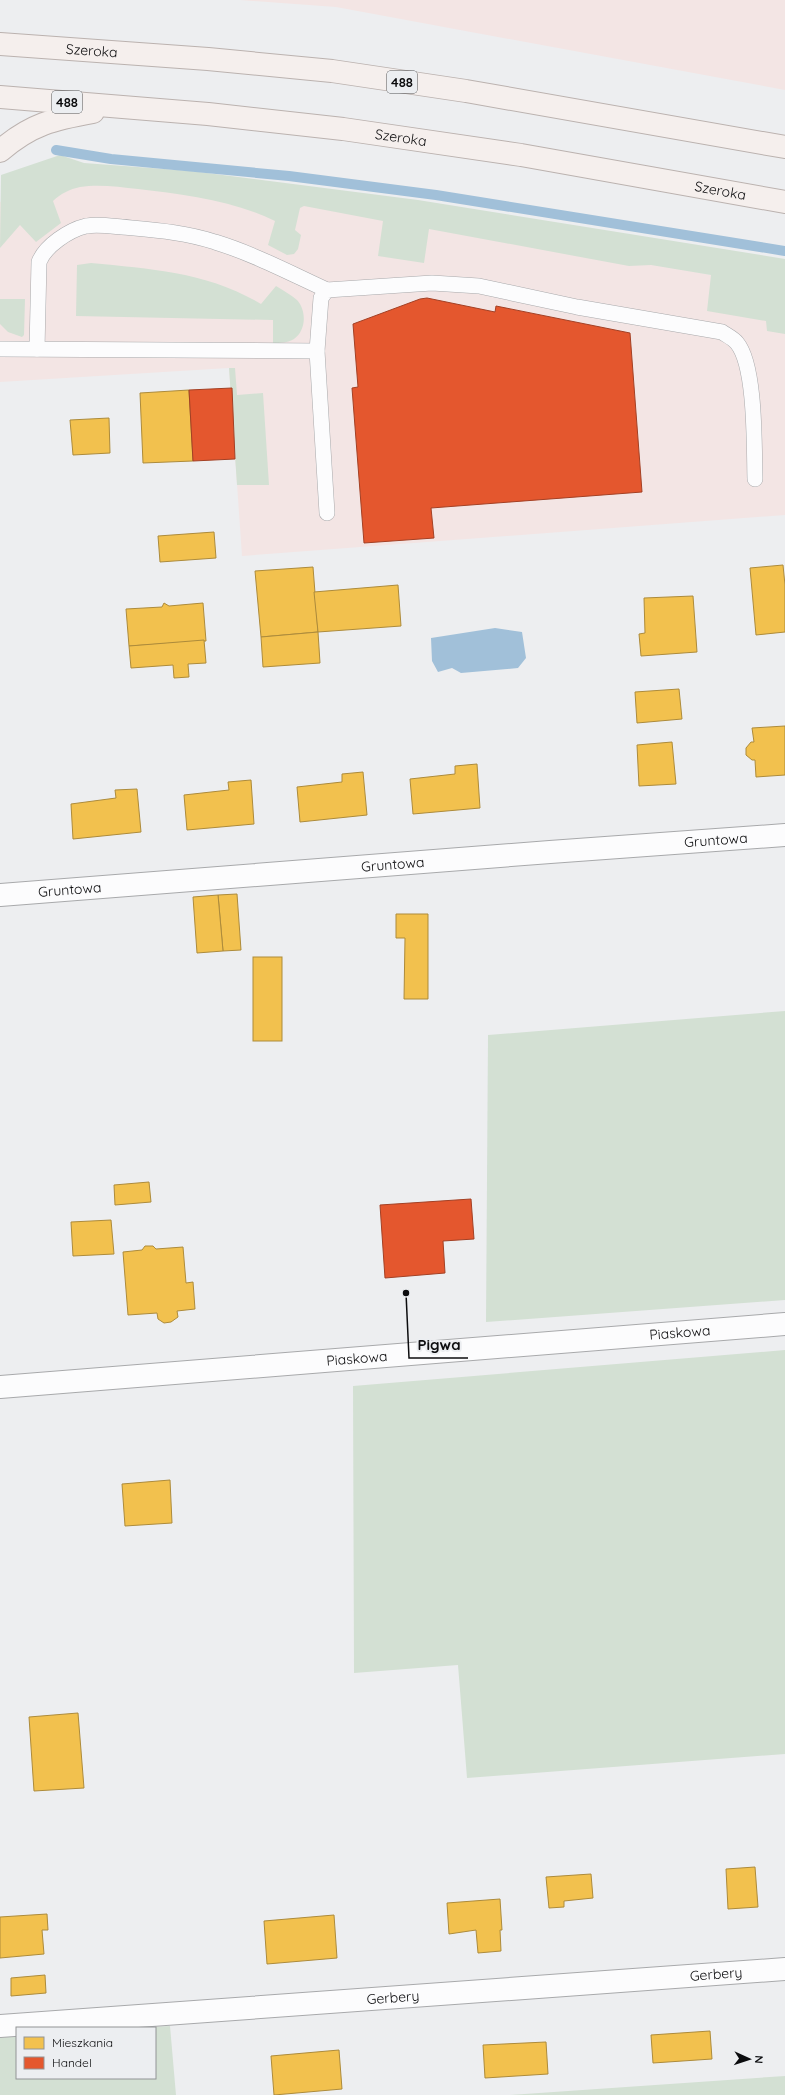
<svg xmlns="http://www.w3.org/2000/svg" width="785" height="2095" viewBox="0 0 785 2095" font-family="Quicksand,sans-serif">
<rect width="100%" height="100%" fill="#edeef0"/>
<g fill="#f3e5e4">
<path d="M240 0H785V90L336 7Z"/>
<path d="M72 181 261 190 785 289V515L242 556 229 368 0 382V202Z"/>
</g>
<g fill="#d3e0d3">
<path d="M60 155 84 163 191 171 418 200 785 259V334L767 331 766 321 707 311 711 275 651 265 629 266 429 229 424 263 378 256 383 221 304 206 300 208 295 230 301 235 298 249 294 254 287 255 268 245 275 221C235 201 182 194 138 189 119 187 99 184 80 187 70 189 60 194 53 201L61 223 36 242 20 225 0 248 1 175Z"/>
<path d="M91 263C152 269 207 272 261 304L276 286C283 290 291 295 297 300 307 311 306 331 294 339 288 343 280 343 273 343V320L76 316 77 265Z"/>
<path d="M0 299H25L24 335 22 337 8 332 0 324Z"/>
<path d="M229 368H235L237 395 263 393 269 485H237Z"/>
<path d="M785 1011V1300L486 1322 488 1035Z"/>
<path d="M785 1350V1754L467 1778 458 1665 354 1673 353 1386Z"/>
<path d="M170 2026 176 2095H0V2036L17 2035V2078H155V2028H130Z"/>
<path d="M785 2076V2095H510Z"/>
</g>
<path fill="#a1c0d9" d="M495 628 522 632 526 658 518 668 461 673 452 668 438 672 432 661 431 638Z"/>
<g fill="#f2c14e" stroke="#ad8b3b">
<path d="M189 390 193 461 143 463 140 393Z"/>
<path d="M109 418 110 453 73 455 70 420Z"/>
<path d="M214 532 216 558 160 562 158 536Z"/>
<path d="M783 565 785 585V632L756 635 750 568Z"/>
<path d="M313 567 318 632 261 637 255 571Z"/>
<path d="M398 585 401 626 318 632 314 592Z"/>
<path d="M693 596 697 652 641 656 639 634 645 633 644 598Z"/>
<path d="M164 603 169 606 203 603 206 641 129 646 126 609 162 607Z"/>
<path d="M318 632 320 663 263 667 261 637Z"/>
<path d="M204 640 206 663 188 664 189 677 174 678 173 665 131 668 129 646Z"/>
<path d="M679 689 682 719 637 723 635 692Z"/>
<path d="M785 726V775L756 777 755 760H752L746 755V748L751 742H754L752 728Z"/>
<path d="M672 742 676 784 639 786 637 745Z"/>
<path d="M477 764 480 808 413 814 410 779 455 774V766Z"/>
<path d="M363 772 367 815 300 822 297 787 342 782V774Z"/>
<path d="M251 780 254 824 187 830 184 795 229 790 228 782Z"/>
<path d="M137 789 141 832 73 839 71 804 116 798 115 790Z"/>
<path d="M237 894 241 950 223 951 218 895Z"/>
<path d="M218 895 223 951 197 953 193 897Z"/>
<path d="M396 914H428V999H404L405 938H396Z"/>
<rect x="253" y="957" width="29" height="84"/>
<path d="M149 1182 151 1202 115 1205 114 1185Z"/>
<path d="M111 1220 114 1254 73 1256 71 1222Z"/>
<path d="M145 1246H153L156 1249 183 1247 186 1283 193 1282 195 1309 177 1311 178 1317 171 1322 164 1323 158 1319 157 1313 128 1315 123 1252 142 1250Z"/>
<path d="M170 1480 172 1523 125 1526 122 1484Z"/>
<path d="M78 1713 84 1788 34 1791 29 1717Z"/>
<path d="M755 1867 758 1907 728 1909 726 1869Z"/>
<path d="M591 1874 593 1898 564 1901V1907L549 1908 546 1877Z"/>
<path d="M500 1899 502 1930H500L501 1951 478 1953 476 1930 449 1934 447 1903Z"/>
<path d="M47 1914 48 1930H42L44 1954 0 1958V1917Z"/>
<path d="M334 1915 337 1958 267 1964 264 1921Z"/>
<path d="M45 1975 46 1993 11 1996V1978Z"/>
<path d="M710 2031 712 2059 653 2063 651 2035Z"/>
<path d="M546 2042 548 2074 485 2078 483 2045Z"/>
<path d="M339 2050 342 2089 274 2095 271 2056Z"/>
</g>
<g fill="#e4572e" stroke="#a34024">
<path d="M427 298 495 312 496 306 630 333 642 492 431 508 434 538 364 543 352 388 358 387 353 324 420 299Z"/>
<path d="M232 388 235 459 193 461 189 390Z"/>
<path d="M471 1199 474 1239 443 1241 445 1273 385 1278 380 1205Z"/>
</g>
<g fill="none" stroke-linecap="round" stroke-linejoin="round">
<path stroke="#a1c0d9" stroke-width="10" d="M56 150 111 159 289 176 436 195 785 251"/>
<g stroke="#a8a9ab" stroke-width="16">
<g id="lane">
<path d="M0 349 317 351"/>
<path d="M37 349 39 262C45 246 69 230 86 226 97 224 111 226 122 227 154 230 185 232 215 242 254 254 290 273 327 290"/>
<path d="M327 513 317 351 321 298 327 290 432 283 479 286 577 307 722 332C726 335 733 338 737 343 756 366 754 447 755 479"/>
</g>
</g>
<g stroke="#a8a9ab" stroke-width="24">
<g id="street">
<path id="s1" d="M0 895 550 852 785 835"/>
<path id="s2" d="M0 1387 785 1324"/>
<path id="s3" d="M0 2026 785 1969"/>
</g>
</g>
<g stroke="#bbb2af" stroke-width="24">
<g id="primary">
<path id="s4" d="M0 44 208 59 332 71 466 91 785 147"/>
<path id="s5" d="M0 97 208 114 343 129 521 155 785 202"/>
<path d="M0 151C31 124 54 119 93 112"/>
</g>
</g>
<use href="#lane" stroke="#fcfcfd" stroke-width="15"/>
<use href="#street" stroke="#fcfcfd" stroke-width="22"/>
<use href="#primary" stroke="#f5efed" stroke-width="22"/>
</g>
<g text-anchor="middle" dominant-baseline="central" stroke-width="4" stroke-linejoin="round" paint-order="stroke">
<g fill="#eceef1" stroke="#4f5052" stroke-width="1">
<rect x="387" y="71" width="30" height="22" rx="3"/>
<rect x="52" y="91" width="30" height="22" rx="3"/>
</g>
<g font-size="13" font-weight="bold" fill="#0c0c0e">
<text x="402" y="82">488</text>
<text x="67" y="102">488</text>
</g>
<g font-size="14" fill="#0c0c0e" stroke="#eceef1">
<text stroke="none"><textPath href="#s4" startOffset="92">Szeroka</textPath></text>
<text stroke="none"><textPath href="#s5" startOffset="403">Szeroka</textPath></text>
<text stroke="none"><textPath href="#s5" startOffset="727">Szeroka</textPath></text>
<text stroke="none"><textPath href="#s1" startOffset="718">Gruntowa</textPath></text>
<text stroke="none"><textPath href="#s1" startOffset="394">Gruntowa</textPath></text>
<text stroke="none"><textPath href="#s1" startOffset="70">Gruntowa</textPath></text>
<text stroke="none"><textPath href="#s2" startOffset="682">Piaskowa</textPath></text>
<text stroke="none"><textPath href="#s2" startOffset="358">Piaskowa</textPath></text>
<text stroke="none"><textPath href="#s3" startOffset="718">Gerbery</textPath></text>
<text stroke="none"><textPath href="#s3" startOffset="394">Gerbery</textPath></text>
</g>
</g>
<path fill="none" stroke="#0c0c0e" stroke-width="1.5" d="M406 1293L409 1358H468"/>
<circle fill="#0c0c0e" stroke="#eceef1" stroke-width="1.5" cx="406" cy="1293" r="4"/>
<g font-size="15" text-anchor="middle" font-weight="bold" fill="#0c0c0e" stroke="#eceef1" stroke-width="4" stroke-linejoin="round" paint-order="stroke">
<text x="439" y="1350">Pigwa</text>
</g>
<rect x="16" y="2027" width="140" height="52" fill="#eceef1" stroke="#929496"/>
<rect x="24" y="2037" width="20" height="12" fill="#f2c14e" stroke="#929496"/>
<text x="52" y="2047" font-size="12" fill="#0c0c0e">Mieszkania</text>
<rect x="24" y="2057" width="20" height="12" fill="#e4572e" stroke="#929496"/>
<text x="52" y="2067" font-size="12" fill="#0c0c0e">Handel</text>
<g transform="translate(749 2059) rotate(93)" stroke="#eceef1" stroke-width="3" paint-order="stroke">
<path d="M0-3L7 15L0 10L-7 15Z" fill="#0c0c0e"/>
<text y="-6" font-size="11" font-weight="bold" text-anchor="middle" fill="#0c0c0e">N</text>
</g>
</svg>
